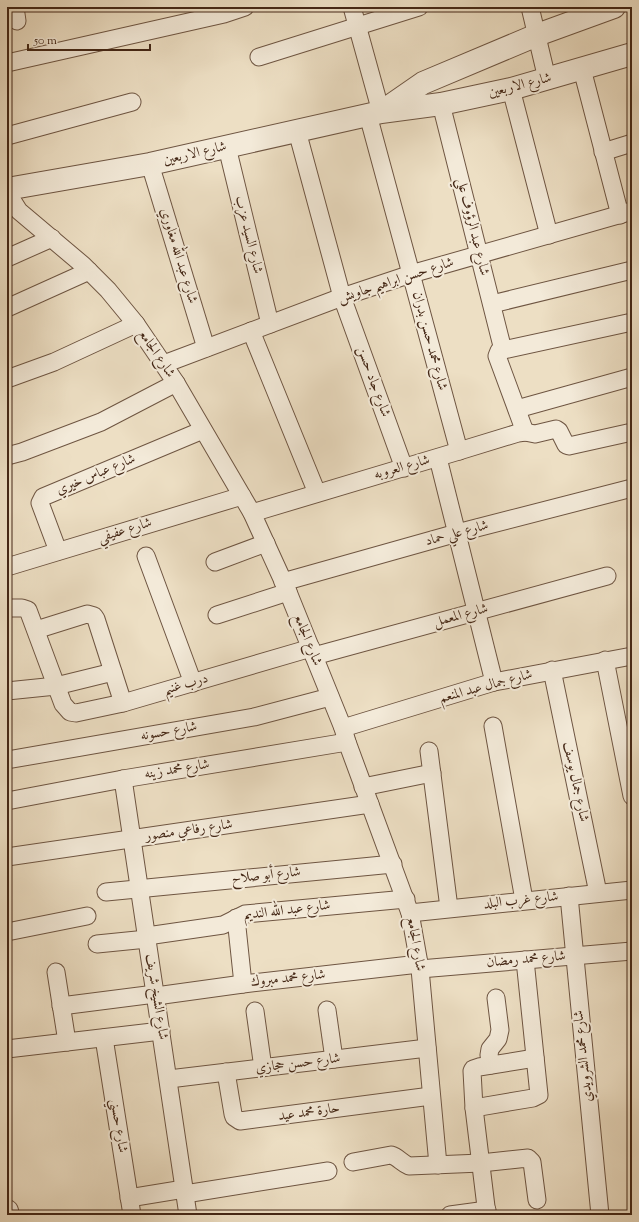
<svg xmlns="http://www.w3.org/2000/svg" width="639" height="1222" viewBox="0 0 639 1222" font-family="'Sorts Mill Goudy',Amiri,serif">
<rect width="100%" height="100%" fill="#eddfc4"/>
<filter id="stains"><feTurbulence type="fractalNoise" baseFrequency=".005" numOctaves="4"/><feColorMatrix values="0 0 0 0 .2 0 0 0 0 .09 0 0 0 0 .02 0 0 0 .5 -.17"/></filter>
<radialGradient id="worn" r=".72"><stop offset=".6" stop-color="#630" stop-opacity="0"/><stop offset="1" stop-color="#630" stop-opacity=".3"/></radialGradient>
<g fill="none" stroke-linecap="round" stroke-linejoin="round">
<g stroke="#6e5542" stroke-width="19">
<g id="minor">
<path d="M15 7 17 21"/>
<path d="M352 7 381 112"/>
<path d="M530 7 547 79"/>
<path d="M259 57 419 7"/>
<path d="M7 63 224 14 245 7"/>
<path d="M582 69 620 215"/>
<path d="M511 89 549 235"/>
<path d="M441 104 503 350"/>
<path d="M368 115 459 451"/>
<path d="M297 131 342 297 404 468"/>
<path d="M7 136 132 102"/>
<path d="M227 147 270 324"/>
<path d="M603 152 632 143"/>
<path d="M150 164 206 348"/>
<path d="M7 192 19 211 83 265 108 290 136 324 176 383 252 513 288 592 343 728 347 742 410 913 420 969 438 1165"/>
<path d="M7 258 52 238"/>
<path d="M492 304 632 270"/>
<path d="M7 308 89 271"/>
<path d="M251 331 317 493"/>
<path d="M164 364 342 297 411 274 632 211"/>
<path d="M7 379 54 362 136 324"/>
<path d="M517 409 632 377"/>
<path d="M525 432 497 356 499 351 632 322"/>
<path d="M7 456 22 452 101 422 176 383"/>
<path d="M438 458 494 682"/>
<path d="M252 513 459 451 518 433 525 432 535 434 556 429 559 431 566 445 569 446 632 432"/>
<path d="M58 551 40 503 43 497 203 430"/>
<path d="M146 556 193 683"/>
<path d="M215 562 266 543"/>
<path d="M7 567 242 496"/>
<path d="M283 582 457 533 632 488"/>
<path d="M7 608H22L28 610 63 704 70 712 76 713 123 703 311 648"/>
<path d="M217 615 288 592"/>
<path d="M36 630 87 614 94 616 96 619 123 703"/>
<path d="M314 656 607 576"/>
<path d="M605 660 632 796"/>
<path d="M552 670 598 893"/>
<path d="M7 691 56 686 113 672"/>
<path d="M493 726 524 900"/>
<path d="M343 728 494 682 632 656"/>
<path d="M429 751 449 908"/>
<path d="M7 760 254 717 330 697"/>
<path d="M123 779 188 1215"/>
<path d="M363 787 432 773"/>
<path d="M7 801 123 779 347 742"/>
<path d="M7 857 370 804"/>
<path d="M106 892 393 864"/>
<path d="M569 896 600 1215"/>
<path d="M410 913 632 890"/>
<path d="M236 918 243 984"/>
<path d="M7 932 87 916"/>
<path d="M147 936 223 925 245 914 406 899"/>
<path d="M97 944 147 939"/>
<path d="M420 969 632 951"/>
<path d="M56 972 67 1042"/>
<path d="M156 996 243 984 419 964"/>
<path d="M61 1006 155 994"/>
<path d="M327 1010 334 1059"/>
<path d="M255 1011 263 1068"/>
<path d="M104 1038 132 1215"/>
<path d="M7 1049 161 1031"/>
<path d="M491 1065 489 1055 490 1049 498 1039 500 1030 496 998"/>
<path d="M226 1072 233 1114 234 1117 240 1121 431 1096"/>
<path d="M169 1079 427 1048"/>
<path d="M474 1108 533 1098 539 1095 525 960"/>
<path d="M353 1162 391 1155C398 1157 402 1163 409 1166L481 1163 528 1158 532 1162 537 1200"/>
<path d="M185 1194 328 1171"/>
<path d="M129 1198 184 1189"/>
<path d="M450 1215 487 1210"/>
<path d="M487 1215 474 1108 472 1071 473 1069 479 1067 535 1058"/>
</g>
</g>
<g stroke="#6e5542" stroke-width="24">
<g id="tertiary">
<path d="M384 110 423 83 537 35 614 7"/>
<path d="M7 189 150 164 381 112 441 104 511 89 632 54"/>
<path d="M7 1211 8 1215"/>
</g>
</g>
<use href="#minor" stroke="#f3ead9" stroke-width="17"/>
<use href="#tertiary" stroke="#f3ead9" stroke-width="22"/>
</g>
<g text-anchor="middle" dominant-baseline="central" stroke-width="4" stroke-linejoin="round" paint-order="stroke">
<g font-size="14" fill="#442716" stroke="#f3ead9">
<text transform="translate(520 86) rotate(-14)">شارع الاربعين</text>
<text transform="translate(195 154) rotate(-13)">شارع الاربعين</text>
<text transform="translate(472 227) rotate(76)">شارع عبد الرؤوف علي</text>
<text transform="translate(248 235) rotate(76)">شارع السيد عزب</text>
<text transform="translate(178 256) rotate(73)">شارع عبد الله مغاوري</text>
<text transform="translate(396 281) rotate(-18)">شارع حسن ابراهيم جاويش</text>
<text transform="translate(429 341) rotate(75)">شارع محمد حسن بدران</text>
<text transform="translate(156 354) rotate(56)">شارع الجامع</text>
<text transform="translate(373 382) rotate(70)">شارع جاد حسن</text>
<text transform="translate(402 468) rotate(-16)">شارع العروبه</text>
<text transform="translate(96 475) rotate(-23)">شارع عباس خيري</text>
<text transform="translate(125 531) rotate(-17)">شارع عفيفي</text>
<text transform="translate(457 534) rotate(-15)">شارع علي حماد</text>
<text transform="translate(461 616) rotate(-15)">شارع المعمل</text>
<text transform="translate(307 640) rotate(68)">شارع الجامع</text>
<text transform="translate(186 685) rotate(-16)">درب غنيم</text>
<text transform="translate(486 687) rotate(-15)">شارع جمال عبد المنعم</text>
<text transform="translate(169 732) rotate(-10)">شارع حسونه</text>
<text transform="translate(177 770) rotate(-9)">شارع محمد زينه</text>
<text transform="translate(575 782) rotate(78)">شارع جمال يوسف</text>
<text transform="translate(189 831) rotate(-8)">شارع رفاعي منصور</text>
<text transform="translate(266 876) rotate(-6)">شارع أبو صلاح</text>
<text transform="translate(521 901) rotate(-6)">شارع غرب البلد</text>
<text transform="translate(287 911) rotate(-7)">شارع عبد الله النديم</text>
<text transform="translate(415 944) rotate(80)">شارع الجامع</text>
<text transform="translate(526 960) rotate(-5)">شارع محمد رمضان</text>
<text transform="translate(288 979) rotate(-6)">شارع محمد مبروك</text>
<text transform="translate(156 997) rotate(81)">شارع الشيخ شريف</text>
<text transform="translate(584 1056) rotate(-96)">شارع محمد الشرويدي</text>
<text transform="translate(298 1064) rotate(-7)">شارع حسن حجازي</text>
<text transform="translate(309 1113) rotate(-8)">حارة محمد عيد</text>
<text transform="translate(118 1126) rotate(81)">شارع حسني</text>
</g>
</g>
<rect width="639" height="1222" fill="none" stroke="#eddfc4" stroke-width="24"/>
<rect x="8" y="8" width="623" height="1206" fill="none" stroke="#442716" stroke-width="2"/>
<rect x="12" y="12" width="615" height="1198" fill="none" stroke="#442716"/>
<path d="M28 44v6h122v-6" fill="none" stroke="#442716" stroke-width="2"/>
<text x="34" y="44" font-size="12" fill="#442716" stroke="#f3ead9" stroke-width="3" paint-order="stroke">50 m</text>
<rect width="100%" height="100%" filter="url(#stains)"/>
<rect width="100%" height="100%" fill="url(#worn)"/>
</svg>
